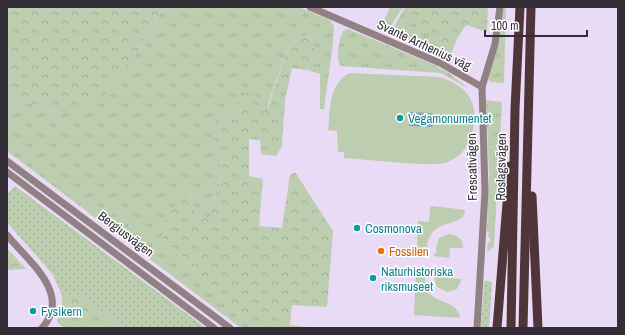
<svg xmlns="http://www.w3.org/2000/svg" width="625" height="335" viewBox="0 0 625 335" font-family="'Archivo Narrow',sans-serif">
<defs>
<pattern id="grass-tufts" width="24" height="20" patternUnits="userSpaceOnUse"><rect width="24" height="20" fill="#bdceb0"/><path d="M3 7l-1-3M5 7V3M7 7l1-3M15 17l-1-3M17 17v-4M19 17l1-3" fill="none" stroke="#a3b198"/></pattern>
<pattern id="forest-crowns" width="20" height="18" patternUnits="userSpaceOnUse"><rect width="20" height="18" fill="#bdceb0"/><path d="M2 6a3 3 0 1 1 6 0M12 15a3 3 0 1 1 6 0" fill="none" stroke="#a3b198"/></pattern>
<pattern id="park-dots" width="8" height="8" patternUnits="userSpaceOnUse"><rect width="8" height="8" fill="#bdceb0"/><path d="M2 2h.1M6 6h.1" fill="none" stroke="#a3b198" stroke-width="1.8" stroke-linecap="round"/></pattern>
<pattern id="water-ripples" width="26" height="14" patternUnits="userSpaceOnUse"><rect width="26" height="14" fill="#83a6b6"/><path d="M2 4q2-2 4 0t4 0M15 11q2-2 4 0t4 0" fill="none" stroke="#6c8895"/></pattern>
</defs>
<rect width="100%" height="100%" fill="#e9daf5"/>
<g fill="url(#grass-tufts)">
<path d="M163 7H299L330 20 334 27 333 43 324 109H320V74L307 70 315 50 309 34 289 44 267 107 233 111 213 122 215 142 223 172 209 219 195 214 190 191 161 236 253 328H241L7 151V96L60 113 137 52Z"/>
<path d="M390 7H403L387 32 376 27 378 19 384 21Z"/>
<path d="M405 7H407L418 25C427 26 433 40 438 46L457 39 451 54H439L388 32 392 30Z"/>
<path d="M503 7H506L504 83 490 82 488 79 497 45Z"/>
<path d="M348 29 432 64 449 73 468 88 441 73 341 66C335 59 339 39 343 31Z"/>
<path d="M486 100 502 102 494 245 493 248 490 249 489 252 487 251 488 243 490 242V238L488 237 489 232H487L489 174Z"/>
<path d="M475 135H476L478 162 475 165 468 164 470 147Z"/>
</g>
<g fill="url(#forest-crowns)">
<path d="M7 7H163L137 52 103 98 60 113 7 96Z"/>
<path d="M407 7H488L487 32 466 25 457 39 438 47C427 37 431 28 414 24L408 17Z"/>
<path d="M309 34 315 50 307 70 292 68 285 100 282 146 276 156 261 154 260 140 249 139V176L263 179 259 226 282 228 290 175 295 172 333 231 327 307 292 305 290 325 314 328H253L161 236 182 188 190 191 195 214 209 218 223 172 215 142 213 122 233 111 242 92 258 97 268 107 289 44Z"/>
<path d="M7 248 26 269 7 270Z"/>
<path d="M62 295 83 296 125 328H64L57 322 62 305Z"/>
</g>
<g fill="url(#park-dots)">
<path d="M15 186 206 328H125L83 296 62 295 53 275 7 222V194Z"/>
<path d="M486 280 492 283 489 328H481L484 282Z"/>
</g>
<g fill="#bdceb0">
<path d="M349 73 439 77C456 82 472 92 474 111 476 131 468 154 448 162 432 168 365 159 344 158V152H338L337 131 328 130C331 107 328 86 349 73Z"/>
<path d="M433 206 465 210C463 230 431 215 427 247H423L420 251H417L418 221 429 222 430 207Z"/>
<path d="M449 234C458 235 463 239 463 248H450L449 258 434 256 435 253 437 252 436 248 439 238Z"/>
<path d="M434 267 449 269 448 278 462 279 457 289 447 292 437 287 433 275 436 274Z"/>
<path d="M416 270H418L421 275H425C425 279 425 284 426 288 433 305 458 299 460 318L414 315Z"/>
</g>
<path fill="url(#water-ripples)" d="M410 112 431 113 437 117V123L431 127 409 126Z"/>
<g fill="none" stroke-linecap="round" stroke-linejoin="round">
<g stroke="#918184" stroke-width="7">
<path d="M310 7 440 63 482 87"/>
<path d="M7 161 230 328"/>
<path d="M7 172 214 328"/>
<path d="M7 235C27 260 73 294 42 328"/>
<path d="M477 328 485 192 482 87 495 44 500 7"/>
</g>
<g stroke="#4f353a" stroke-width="9">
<path d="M532 196 538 328"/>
<path d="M497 328 510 166"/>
<path d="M511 328 515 109 520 7"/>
<path d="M523 328 531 7"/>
</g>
</g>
<g fill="#0f9aa8" stroke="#fff" stroke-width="1.5">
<circle cx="400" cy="118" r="4"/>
<circle cx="357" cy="228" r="4"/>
<circle cx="373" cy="278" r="4"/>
<circle cx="33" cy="311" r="4"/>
</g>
<circle fill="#e8710a" stroke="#fff" stroke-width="1.5" cx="381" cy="251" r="4"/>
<g text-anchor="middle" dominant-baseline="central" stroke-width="3" stroke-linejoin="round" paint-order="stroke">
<g font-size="13" fill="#322d37" stroke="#fff">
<text transform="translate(424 45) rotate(25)">Svante Arrhenius väg</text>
<text transform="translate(472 167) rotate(-91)">Frescativägen</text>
<text transform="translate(501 167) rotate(-89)">Roslagsvägen</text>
<text transform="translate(126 234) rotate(37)">Bergiusvägen</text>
</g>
<g font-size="13" fill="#0d838f" stroke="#fff" text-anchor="start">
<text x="408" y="118">Vegamonumentet</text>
<text x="365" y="228">Cosmonova</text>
<text x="381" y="271">Naturhistoriska<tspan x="381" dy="15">riksmuseet</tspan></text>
<text x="41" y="311">Fysikern</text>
</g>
<g font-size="13" fill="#c56008" stroke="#fff" text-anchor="start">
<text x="389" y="251">Fossilen</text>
</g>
</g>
<rect width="625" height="335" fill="none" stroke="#322d37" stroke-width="16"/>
<path d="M485 30v6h102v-6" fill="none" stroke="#322d37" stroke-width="2"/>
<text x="491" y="30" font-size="12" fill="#322d37" stroke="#ffffff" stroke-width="3" paint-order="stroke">100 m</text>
</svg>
